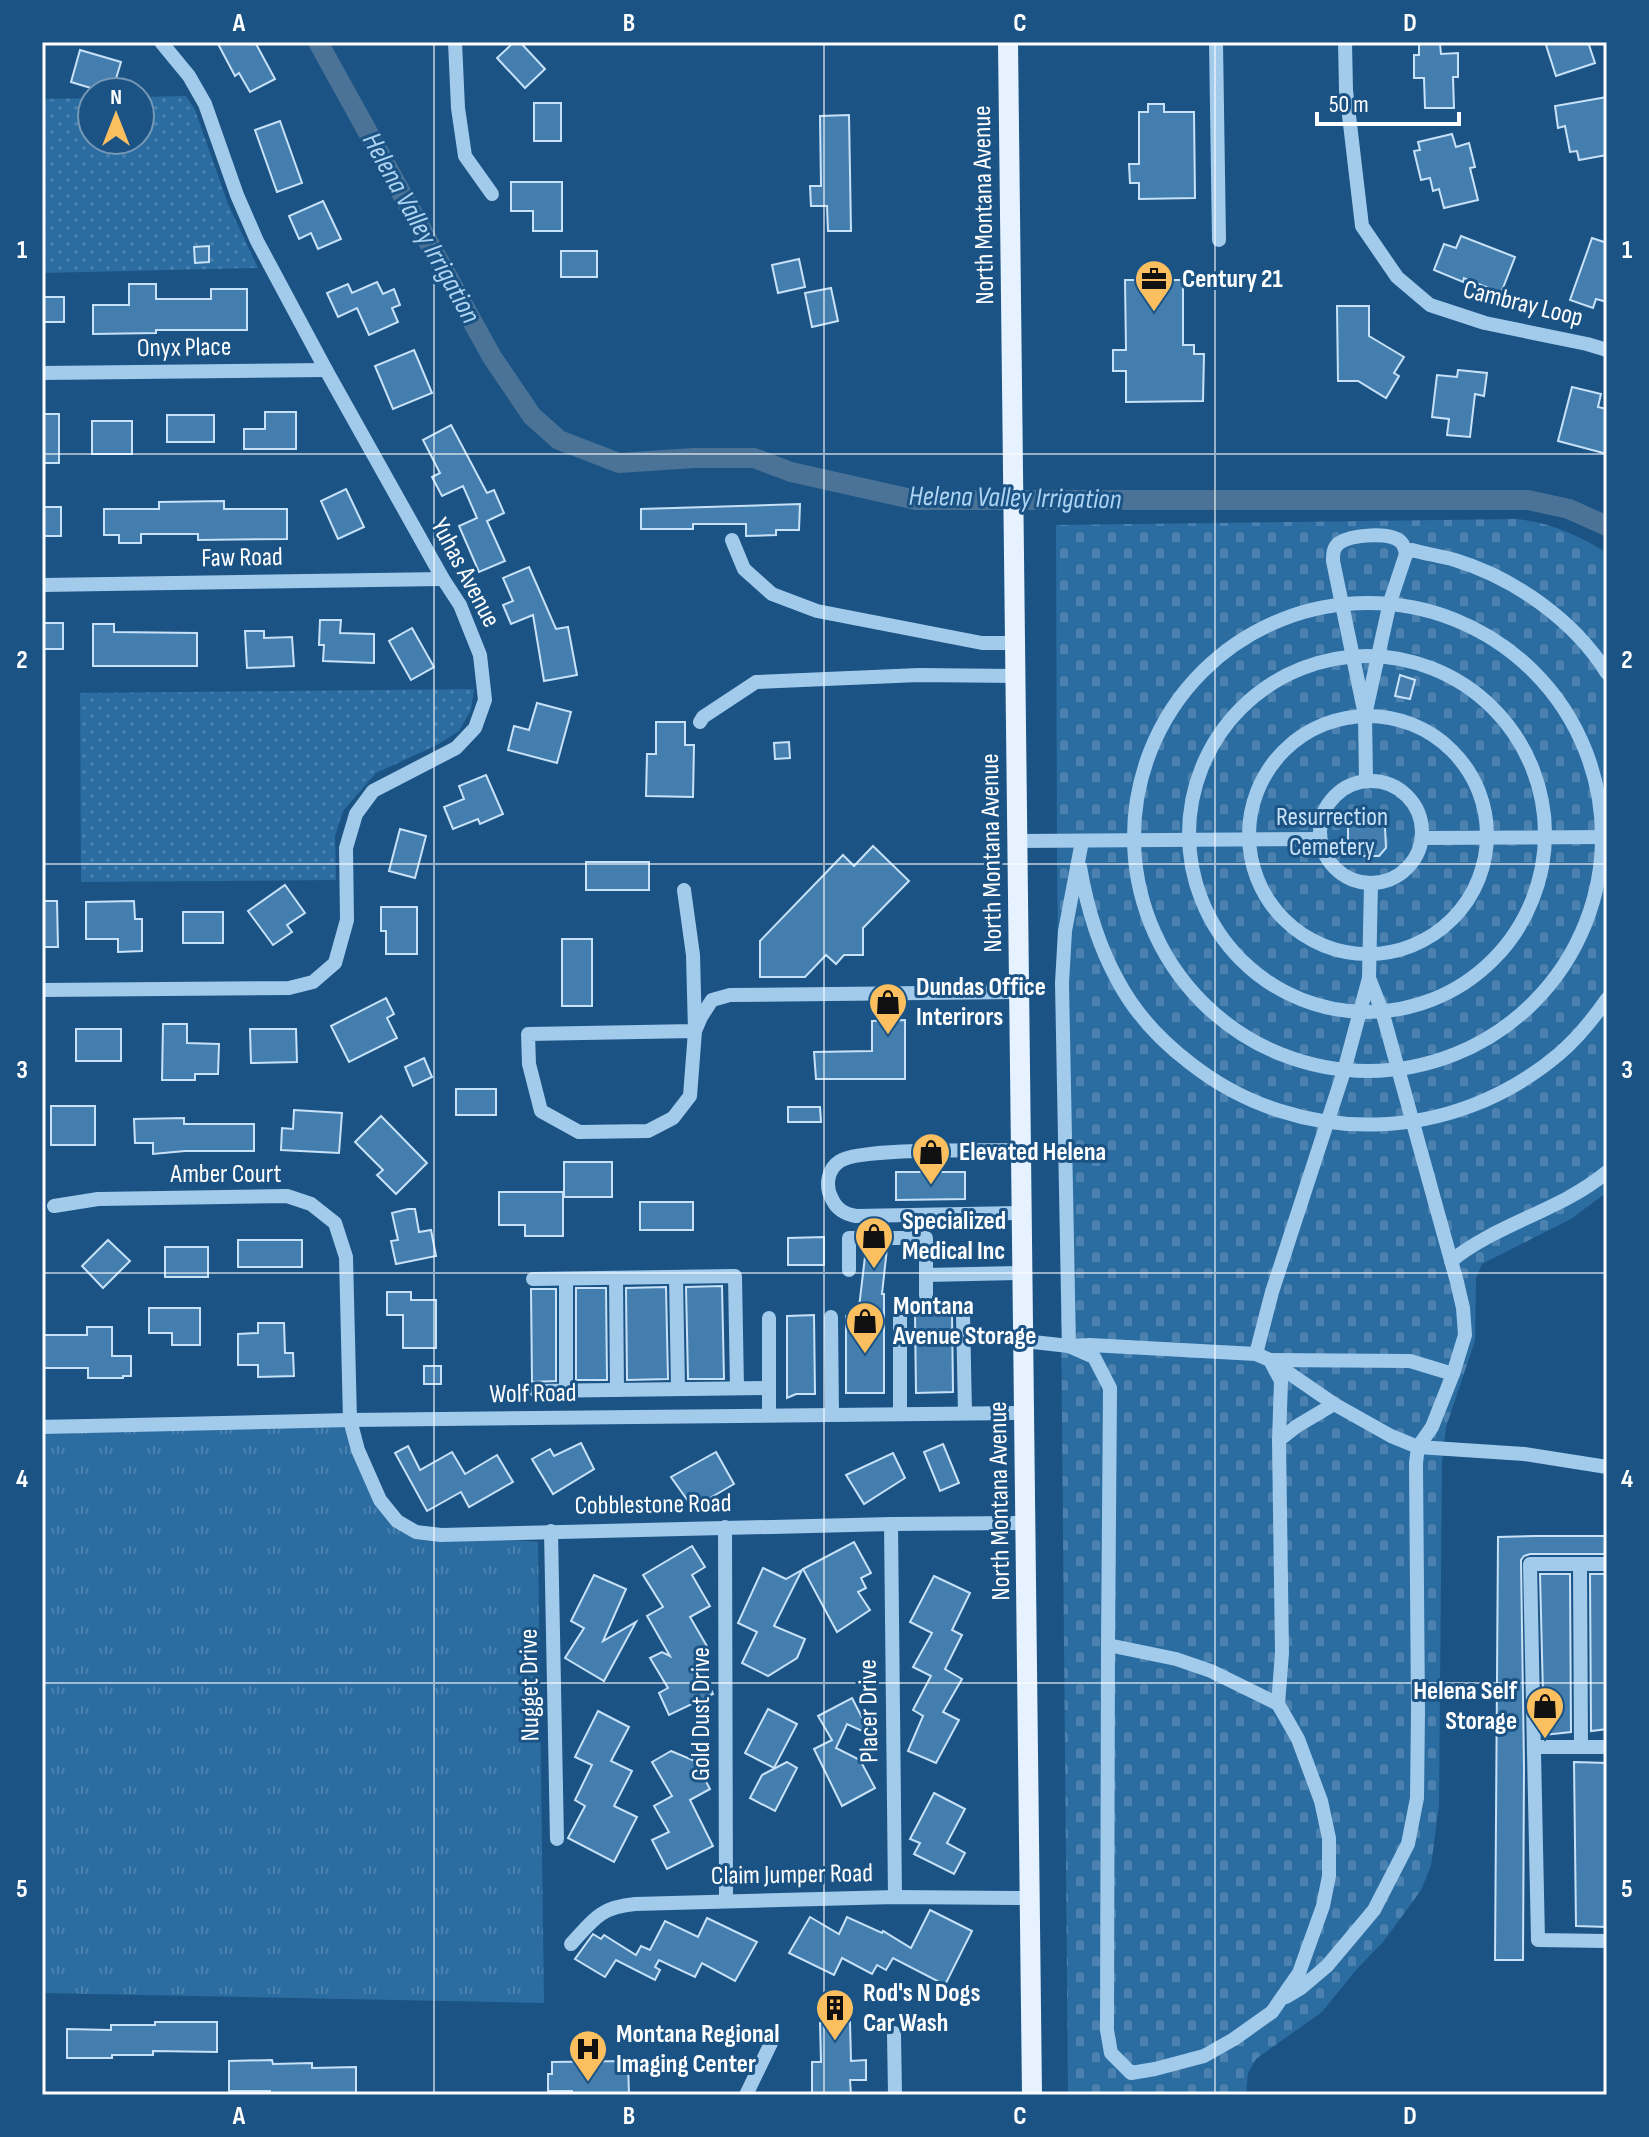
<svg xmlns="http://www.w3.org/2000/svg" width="1649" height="2137" viewBox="0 0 1649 2137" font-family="'Sofia Sans Condensed',sans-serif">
<defs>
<pattern id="grass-tufts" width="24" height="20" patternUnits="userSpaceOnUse" patternTransform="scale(2)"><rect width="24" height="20" fill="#2b6ca1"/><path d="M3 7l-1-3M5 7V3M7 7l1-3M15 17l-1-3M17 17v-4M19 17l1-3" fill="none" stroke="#4b82af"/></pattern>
<pattern id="cemetery-stones" width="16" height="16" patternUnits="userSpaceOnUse" patternTransform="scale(2)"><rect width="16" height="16" fill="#2b6ca1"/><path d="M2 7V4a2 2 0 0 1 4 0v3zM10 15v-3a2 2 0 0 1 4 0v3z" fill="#4b82af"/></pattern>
<pattern id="park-dots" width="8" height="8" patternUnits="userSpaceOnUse" patternTransform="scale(2)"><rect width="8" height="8" fill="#2b6ca1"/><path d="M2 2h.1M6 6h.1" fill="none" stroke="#4b82af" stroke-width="1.8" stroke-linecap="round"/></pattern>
</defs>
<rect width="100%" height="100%" fill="#1b5385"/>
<path fill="url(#grass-tufts)" d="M42 1419 350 1420 380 1500 416 1532 538 1542 544 2003 42 1993Z"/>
<path fill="url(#cemetery-stones)" d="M1516 519C1549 522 1579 535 1607 553V1192L1571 1219 1482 1264 1476 1278 1475 1341 1446 1427 1442 1463 1439 1805 1431 1866 1421 1890 1406 1911 1383 1942 1356 1970 1322 2012 1256 2059 1248 2073 1246 2095H1068L1057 861 1056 525Z"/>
<g fill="url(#park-dots)">
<path d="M186 96 195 110 228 204 258 268 42 273V99L92 98V140H140V97Z"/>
<path d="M474 689 471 710 459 731 437 745 376 773 343 811 335 836 336 880 81 882 80 693Z"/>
</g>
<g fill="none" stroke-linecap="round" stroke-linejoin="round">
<path stroke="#4a7397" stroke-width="20" d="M318 42 492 357 532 416 559 440 619 463 694 458H754L791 472 916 500H1528L1569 509 1607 526"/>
</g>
<g fill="#447eae" stroke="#c7e2f8" stroke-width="2">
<path d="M217 42H255L275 79 250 92 239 73 235 76Z"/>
<path d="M514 42H520L545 69 525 88 497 58Z"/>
<path d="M1545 42H1588L1595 63 1556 76Z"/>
<path d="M1419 44H1440L1441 54 1458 53V77H1453L1454 108H1425L1424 78H1414V55H1419Z"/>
<path d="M80 50 121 62 112 92H104L71 82Z"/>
<path d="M1607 97V155L1579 160 1577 151 1570 152 1565 126 1558 128 1555 106Z"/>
<rect x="534" y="103" width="27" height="38"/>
<path d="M1148 104H1164V112H1194L1195 198 1139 199V183H1130L1129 164H1139V112H1148Z"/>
<path d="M849 115 851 231H828L827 206H811L810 186H821L820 116Z"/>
<path d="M280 121 302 183 277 192 255 130Z"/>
<path d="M1452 134 1456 147 1469 143 1475 167 1470 168 1478 200 1444 208 1439 189 1433 191 1430 178 1421 180 1414 151 1420 150 1418 142Z"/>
<path d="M511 182H562V231H533V211H511Z"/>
<path d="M323 201 341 239 318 249 311 233 299 239 289 216Z"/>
<path d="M1461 236 1515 257 1501 293 1464 278 1463 282 1434 270 1444 244 1456 248Z"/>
<path d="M1592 238 1607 243V302L1596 299 1593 308 1570 300Z"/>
<path d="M209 246V262L195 263 194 247Z"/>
<rect x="561" y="251" width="36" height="26"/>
<path d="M799 259 805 287 778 293 772 265Z"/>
<path d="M1140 269H1157V280H1183V345H1194V354H1204L1203 401 1126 402V371H1113V350H1126L1125 280H1140Z"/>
<path d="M377 282 383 294 394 289 400 305 392 308 398 322 369 335 357 308 338 317 327 293 348 284 352 293Z"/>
<path d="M129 284H156V299H211V289H247V330H156V333L93 334V305H129Z"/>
<path d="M831 288 838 321 812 327 805 293Z"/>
<rect x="42" y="297" width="22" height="25"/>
<path d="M1337 306H1369V336L1404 357 1394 373 1399 376 1386 398 1358 381H1338Z"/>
<path d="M414 350 432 393 393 409 375 366Z"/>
<path d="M1458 370 1487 373 1484 396 1475 394 1470 437 1447 435 1449 419 1432 417 1437 375 1457 377Z"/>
<path d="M1572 387 1601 394 1598 407 1607 409V454L1558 441Z"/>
<path d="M265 412H296V449H244V429H265Z"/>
<rect x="42" y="414" width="17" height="49"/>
<rect x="167" y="415" width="47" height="27"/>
<rect x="92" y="421" width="40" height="33"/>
<path d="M451 425 487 493 494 490 504 513 487 521 505 561 479 572 459 526 477 518 463 486 442 496 432 477 440 473 423 440Z"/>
<path d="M346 489 364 527 338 539 321 501Z"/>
<path d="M224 501V509H287V539L198 540V534H141V543H119V535H104V509H159V502Z"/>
<path d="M800 504 799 530H776V535L746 536V524H693V529H641V509Z"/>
<rect x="42" y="507" width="19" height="29"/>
<path d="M529 567 556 629 568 627 577 675 544 681 533 615 511 624 503 605 513 601 503 578Z"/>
<path d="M320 620H341L340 633 374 634V663L323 661 324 645H319Z"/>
<rect x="42" y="623" width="21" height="26"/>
<path d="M93 624H114V632L197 633V666H93Z"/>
<path d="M412 628 434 667 411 680 389 641Z"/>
<path d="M245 631H264V638L292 637 294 666 247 668Z"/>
<path d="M1400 675 1415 680 1410 699 1395 696Z"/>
<path d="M537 703 571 712 557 763 508 750 514 726 529 730Z"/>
<path d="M656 722H685V745H694L693 797 646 796 647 754H656Z"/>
<path d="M789 742 790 758 775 759 774 743Z"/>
<path d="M486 775 503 814 480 824 478 819 453 829 444 807 464 799 459 786Z"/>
<path d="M1355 818H1376L1385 828 1386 848 1379 856H1356L1348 848V828Z"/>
<path d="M400 829 426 836 415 878 389 871Z"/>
<path d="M873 846 909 881 863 928V955H844L836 964 826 955 805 977H760V941L843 855 854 866Z"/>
<rect x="586" y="862" width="63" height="28"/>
<path d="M285 885 305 913 287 925 292 932 273 945 248 911Z"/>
<path d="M42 901H57L58 947H42Z"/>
<path d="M134 901 135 919H142V951L118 952V939H86V902Z"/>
<path d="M381 907H417V954H386V931H381Z"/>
<rect x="183" y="912" width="40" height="31"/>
<rect x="562" y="939" width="30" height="67"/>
<path d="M386 998 394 1014 387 1018 397 1038 349 1062 331 1026Z"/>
<path d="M905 1020V1079H816L814 1052 872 1051V1021Z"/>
<path d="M163 1024H187V1043L219 1044 218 1074H195V1080H162Z"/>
<rect x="76" y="1029" width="45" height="32"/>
<path d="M250 1029H296L297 1062 251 1063Z"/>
<path d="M424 1058 432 1077 413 1086 405 1067Z"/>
<rect x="456" y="1089" width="40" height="26"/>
<rect x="51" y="1106" width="44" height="39"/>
<path d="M788 1107H820L821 1122H788Z"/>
<path d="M294 1110 342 1113 339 1153 281 1150 282 1128 293 1129Z"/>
<path d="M381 1116 427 1163 396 1194 377 1175 383 1170 355 1142Z"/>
<path d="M184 1118V1124H254V1151H185L153 1154V1143H135L134 1119Z"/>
<rect x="564" y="1162" width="48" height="35"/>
<path d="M896 1172H965V1199L896 1200Z"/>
<path d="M499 1192H563V1236H525V1225H499Z"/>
<rect x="640" y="1202" width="53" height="28"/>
<path d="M408 1209H415L419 1232 431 1230 436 1256 396 1264 391 1241 398 1240 392 1213Z"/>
<path d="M824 1237V1265H788V1238Z"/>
<path d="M108 1240 130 1261 103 1288 82 1266Z"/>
<rect x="238" y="1240" width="64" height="27"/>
<rect x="165" y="1247" width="43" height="30"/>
<path d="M866 1248H887L882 1294H884V1393H846V1316H858Z"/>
<path d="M722 1286 724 1379H688L686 1287Z"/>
<path d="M666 1287 668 1379 627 1380 626 1288Z"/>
<path d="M576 1288H606L607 1380H576Z"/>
<path d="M531 1289H556V1381L532 1382Z"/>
<path d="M387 1292H411V1300H436V1348H403V1315H387Z"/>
<path d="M149 1308H200V1345H172V1333H149Z"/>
<path d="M952 1314 953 1392 916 1393 915 1315Z"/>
<path d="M814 1315 815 1394H796L787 1398V1316Z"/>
<path d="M258 1323H284L285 1353H293L294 1376 258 1377V1365H238V1334L258 1333Z"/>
<path d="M87 1327H112V1356H131V1376H123V1378H88V1368H42V1335H87Z"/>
<rect x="424" y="1366" width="17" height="18"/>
<path d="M581 1443 594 1469 553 1494 532 1459 550 1449 554 1456Z"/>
<path d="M943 1444 959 1483 940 1491 924 1452Z"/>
<path d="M408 1446 420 1470 452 1452 465 1474 497 1455 513 1482 469 1507 461 1492 427 1511 395 1453Z"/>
<path d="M716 1452 734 1484 693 1508 671 1477Z"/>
<path d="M893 1453 905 1478 864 1504 846 1475Z"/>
<path d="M1535 1536H1607V1554H1530L1524 1556 1521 1560 1524 1767 1523 1960H1495L1498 1537Z"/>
<path d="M854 1542 871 1573 861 1578 866 1588 858 1592 870 1610 837 1632 803 1569Z"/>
<path d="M692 1546 705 1567 692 1575 710 1606 690 1617 708 1648 695 1656 713 1694 669 1715 659 1693 668 1688 650 1658 662 1652 670 1656 647 1616 663 1607 643 1575Z"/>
<path d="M763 1568 786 1579 802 1570 774 1626 805 1639 797 1658 768 1676 742 1663 757 1632 738 1623Z"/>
<path d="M1540 1574H1570L1571 1732 1544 1735Z"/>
<path d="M1590 1574H1607V1729L1591 1731Z"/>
<path d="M594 1575 626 1589 603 1641 636 1622 604 1681 565 1658 584 1628 571 1621Z"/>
<path d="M934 1576 970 1593 952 1630 962 1635 945 1669 962 1679 943 1712 959 1720 936 1763 908 1751 923 1716 913 1710 931 1676 913 1667 932 1633 910 1622Z"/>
<path d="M852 1698 871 1735 847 1724 836 1748 860 1760 875 1788 842 1806 814 1749 832 1740 818 1716Z"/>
<path d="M768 1709 797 1724 774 1768 745 1753Z"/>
<path d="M598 1711 629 1727 611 1761 632 1771 614 1806 637 1817 614 1862 568 1838 585 1806 575 1800 592 1765 575 1757Z"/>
<path d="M671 1751 695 1761 710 1789 690 1800 713 1846 667 1869 652 1840 669 1832 654 1806 672 1796 652 1762Z"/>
<path d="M787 1762 797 1768 775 1811 750 1798 762 1775Z"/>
<path d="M1574 1762 1607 1763V1927L1576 1926Z"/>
<path d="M934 1793 965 1809 947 1843 965 1853 954 1874 914 1854 920 1843 910 1839Z"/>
<path d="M930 1910 972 1931 945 1985 893 1958 886 1970 877 1965 872 1974 842 1958 834 1975 789 1953 810 1917 839 1934 847 1917 882 1933 883 1931 911 1948Z"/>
<path d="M707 1918 757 1942 735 1981 702 1963 695 1977 659 1960 655 1967 660 1970 655 1980 616 1960 605 1977 575 1959 593 1934 601 1939 604 1935 636 1955 641 1946 650 1950 665 1921 698 1937Z"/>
<path d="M155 2022H217V2052L153 2051V2055H112V2058H67V2029L111 2030V2025H155Z"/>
<path d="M850 2022 851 2061 866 2060V2080H850L851 2095H812V2062H821L820 2023Z"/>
<path d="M272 2060 273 2064 312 2063V2068L356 2067V2095L270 2094V2091H229V2061Z"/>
<path d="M628 2061 629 2095H572V2091H548V2074H552V2062Z"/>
</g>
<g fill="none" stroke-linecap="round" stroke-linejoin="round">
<g stroke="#a2caeb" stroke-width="14">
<path d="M455 42 458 108 465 156 492 194"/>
<path d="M1216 42 1219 240"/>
<path d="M1345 42 1346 90 1362 226 1397 277 1430 305 1485 323 1587 344 1607 350"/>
<path d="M42 373 326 370"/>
<path d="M732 540 744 569 772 594 817 611 982 643H1015"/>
<path d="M42 585 443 579"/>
<circle cx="1368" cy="837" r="234"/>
<circle cx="1367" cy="834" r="178"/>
<path d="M1365 715 1390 602 1406 554 1412 550C1426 554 1441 556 1455 560 1514 578 1574 620 1607 673"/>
<circle cx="1368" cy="835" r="119"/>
<path d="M700 722 703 717 756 682 919 675 1016 676"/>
<path d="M1366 780 1365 715 1333 561C1333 554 1333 548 1339 543 1351 535 1390 531 1401 542 1404 545 1405 549 1406 554"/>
<circle cx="1371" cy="832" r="51"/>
<path d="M1423 838 1607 837"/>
<path d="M1018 841 1320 839"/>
<path d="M1082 841 1065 931 1062 983 1069 1346 1094 1357 1110 1388 1108 1645 1176 1659 1211 1671 1278 1704"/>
<path d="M1080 867C1087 908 1098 945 1118 981 1135 1013 1161 1041 1190 1063 1299 1149 1453 1144 1559 1054 1578 1038 1593 1019 1607 999"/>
<path d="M684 890 693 955 695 1031 528 1034 529 1064 541 1111 579 1132 648 1131 673 1118 690 1096 695 1031 701 1017 712 1000 730 995 1020 992"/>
<path d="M42 990 289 988 313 982 335 963 347 920 346 848 356 814 373 791 456 748 475 728 485 700 480 655 460 605 443 579 326 370 257 241 237 195 205 104 189 76 161 42"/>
<path d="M1021 1150C990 1151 861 1147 840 1161 827 1169 825 1187 832 1199 837 1210 845 1214 856 1216L1022 1213"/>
<path d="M54 1206 98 1199 287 1196 311 1204 335 1223 346 1257 350 1420 358 1450 380 1500 397 1521 416 1532 441 1535 891 1524 1026 1523"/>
<path d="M1451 1261C1498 1223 1560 1211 1607 1172"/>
<path d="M849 1270V1238H926V1275L1023 1273"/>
<path d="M926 1275V1295"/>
<path d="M676 1277 678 1389"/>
<path d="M616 1278 617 1390"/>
<path d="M533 1279 735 1276 737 1388"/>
<path d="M566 1279V1391"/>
<path d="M963 1315 965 1413"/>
<path d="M900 1316V1414"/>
<path d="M831 1317 832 1414"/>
<path d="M769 1318V1414"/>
<path d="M1024 1341 1069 1346 1090 1345 1256 1354 1270 1360 1334 1404 1391 1436 1418 1447 1524 1454 1607 1467"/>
<path d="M1256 1354 1272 1292 1344 1071 1369 978"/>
<path d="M536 1391 769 1388"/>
<path d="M42 1427 350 1420 1025 1413"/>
<path d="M1279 1440 1297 1426 1334 1404"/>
<path d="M891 1524 895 1897"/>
<path d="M725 1527 726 1901"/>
<path d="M551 1531 557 1839"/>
<path d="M1580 1564 1581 1747"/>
<path d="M1607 1564H1530L1538 1940 1607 1941"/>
<path d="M1108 1645 1107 2030 1111 2053 1131 2073 1155 2069 1204 2056 1234 2039 1272 2012 1299 1973 1323 1906 1329 1876V1838L1321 1801 1298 1739 1278 1704 1282 1653 1279 1440 1281 1381 1270 1360 1410 1361 1453 1374"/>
<path d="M1534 1747H1607"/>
<path d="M571 1944C593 1920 600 1907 635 1904L895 1897 1029 1898"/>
<path d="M1286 1997 1301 1988 1327 1966 1374 1910 1408 1844 1417 1798 1418 1711 1416 1463 1418 1447 1432 1427 1453 1374 1465 1335 1463 1308 1457 1282 1382 1011 1369 978 1371 884"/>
<path d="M894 2033 895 2095"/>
<path d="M746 2095 772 2041"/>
</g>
<path stroke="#e6f2ff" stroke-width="20" d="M1008 42 1032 2095"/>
</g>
<path fill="none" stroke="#fff" stroke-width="2" stroke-opacity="0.55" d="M434 42V2095M824 42V2095M1215 42V2095M42 454H1607M42 864H1607M42 1273H1607M42 1683H1607"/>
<defs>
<g id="office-pin" transform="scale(2)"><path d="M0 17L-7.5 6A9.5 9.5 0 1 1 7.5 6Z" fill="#fcbf5f" stroke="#1b5385"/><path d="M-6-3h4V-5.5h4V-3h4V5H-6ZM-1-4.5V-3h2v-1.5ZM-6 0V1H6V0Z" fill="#111"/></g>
<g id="shop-pin" transform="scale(2)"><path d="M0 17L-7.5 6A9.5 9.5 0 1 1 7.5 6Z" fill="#fcbf5f" stroke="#1b5385"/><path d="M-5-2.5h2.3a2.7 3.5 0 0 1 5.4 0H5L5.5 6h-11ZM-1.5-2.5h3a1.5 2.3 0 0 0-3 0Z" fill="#111"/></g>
<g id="building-pin" transform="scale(2)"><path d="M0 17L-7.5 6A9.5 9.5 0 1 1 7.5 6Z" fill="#fcbf5f" stroke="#1b5385"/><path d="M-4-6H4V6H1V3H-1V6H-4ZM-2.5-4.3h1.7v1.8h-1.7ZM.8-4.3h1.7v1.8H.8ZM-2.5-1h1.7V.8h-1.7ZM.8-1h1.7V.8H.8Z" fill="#111"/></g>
<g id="hospital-pin" transform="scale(2)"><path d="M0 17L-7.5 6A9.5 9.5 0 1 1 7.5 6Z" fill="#fcbf5f" stroke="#1b5385"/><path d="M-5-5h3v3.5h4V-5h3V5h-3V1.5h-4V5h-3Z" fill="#111"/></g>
</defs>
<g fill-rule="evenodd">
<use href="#office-pin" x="1154" y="279"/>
<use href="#shop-pin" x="888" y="1002"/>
<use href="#shop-pin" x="931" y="1152"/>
<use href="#shop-pin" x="874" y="1236"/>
<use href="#shop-pin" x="865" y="1321"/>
<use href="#shop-pin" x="1545" y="1706"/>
<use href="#building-pin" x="835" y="2008"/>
<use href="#hospital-pin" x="588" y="2049"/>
</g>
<g text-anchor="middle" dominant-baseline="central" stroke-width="6" stroke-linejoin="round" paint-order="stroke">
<g font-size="26" fill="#fff" stroke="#1b5385">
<text transform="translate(984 205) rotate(-91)">North Montana Avenue</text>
<text transform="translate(1523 304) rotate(14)">Cambray Loop</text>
<text transform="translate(184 348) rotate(-1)">Onyx Place</text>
<text transform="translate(242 558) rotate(-1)">Faw Road</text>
<text transform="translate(465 573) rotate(62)">Yuhas Avenue</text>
<text transform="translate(992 853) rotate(-91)">North Montana Avenue</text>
<text x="226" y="1174">Amber Court</text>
<text transform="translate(533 1394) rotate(-1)">Wolf Road</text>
<text transform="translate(1000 1501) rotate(-91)">North Montana Avenue</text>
<text transform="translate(653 1505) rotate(-1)">Cobblestone Road</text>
<text transform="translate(530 1685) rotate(-91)">Nugget Drive</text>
<text transform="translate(869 1711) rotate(-91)">Placer Drive</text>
<text transform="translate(701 1714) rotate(-90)">Gold Dust Drive</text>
<text transform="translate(792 1875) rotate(-1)">Claim Jumper Road</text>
</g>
<g font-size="26" font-weight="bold" fill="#fff" stroke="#1b5385" text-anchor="start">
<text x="1182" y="279">Century 21</text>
<text x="916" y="987">Dundas Office<tspan x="916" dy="30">Interirors</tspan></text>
<text x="959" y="1152">Elevated Helena</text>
<text x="902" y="1221">Specialized<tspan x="902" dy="30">Medical Inc</tspan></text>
<text x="893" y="1306">Montana<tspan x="893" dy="30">Avenue Storage</tspan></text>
<text x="1517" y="1691" text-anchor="end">Helena Self<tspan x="1517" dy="30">Storage</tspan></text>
<text x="863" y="1993">Rod's N Dogs<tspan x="863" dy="30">Car Wash</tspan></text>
<text x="616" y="2034">Montana Regional<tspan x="616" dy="30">Imaging Center</tspan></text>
</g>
<g font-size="26" fill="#c7e2f8" stroke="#1b5385">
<text x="1332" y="817">Resurrection<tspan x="1332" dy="30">Cemetery</tspan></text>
</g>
<g font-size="28" font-style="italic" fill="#add4f3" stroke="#1b5385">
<text transform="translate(421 228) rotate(61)">Helena Valley Irrigation</text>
<text transform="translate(1015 498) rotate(1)">Helena Valley Irrigation</text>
</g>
</g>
<rect width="1649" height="2137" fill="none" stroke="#1b5385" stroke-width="88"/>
<g transform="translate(116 116)"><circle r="38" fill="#1b5385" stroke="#7698b6" stroke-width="2"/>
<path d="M0-6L14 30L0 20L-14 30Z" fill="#fcbf5f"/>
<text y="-12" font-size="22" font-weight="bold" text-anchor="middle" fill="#ffffff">N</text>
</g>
<path d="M1317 112v12h142v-12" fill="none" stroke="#ffffff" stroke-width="4"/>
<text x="1329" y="112" font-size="24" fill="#ffffff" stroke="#1b5385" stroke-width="6" paint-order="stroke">50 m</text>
<rect x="44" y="44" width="1561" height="2049" fill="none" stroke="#fff" stroke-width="3"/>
<g font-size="26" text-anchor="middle" font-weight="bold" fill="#fff">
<text x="239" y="31">A</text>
<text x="629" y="31">B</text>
<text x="1020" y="31">C</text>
<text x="1410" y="31">D</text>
<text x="22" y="258">1</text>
<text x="1627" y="258">1</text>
<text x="22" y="668">2</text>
<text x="1627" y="668">2</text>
<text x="22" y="1078">3</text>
<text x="1627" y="1078">3</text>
<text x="22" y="1487">4</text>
<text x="1627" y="1487">4</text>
<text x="22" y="1897">5</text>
<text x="1627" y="1897">5</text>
<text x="239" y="2124">A</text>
<text x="629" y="2124">B</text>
<text x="1020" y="2124">C</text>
<text x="1410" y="2124">D</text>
</g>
</svg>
